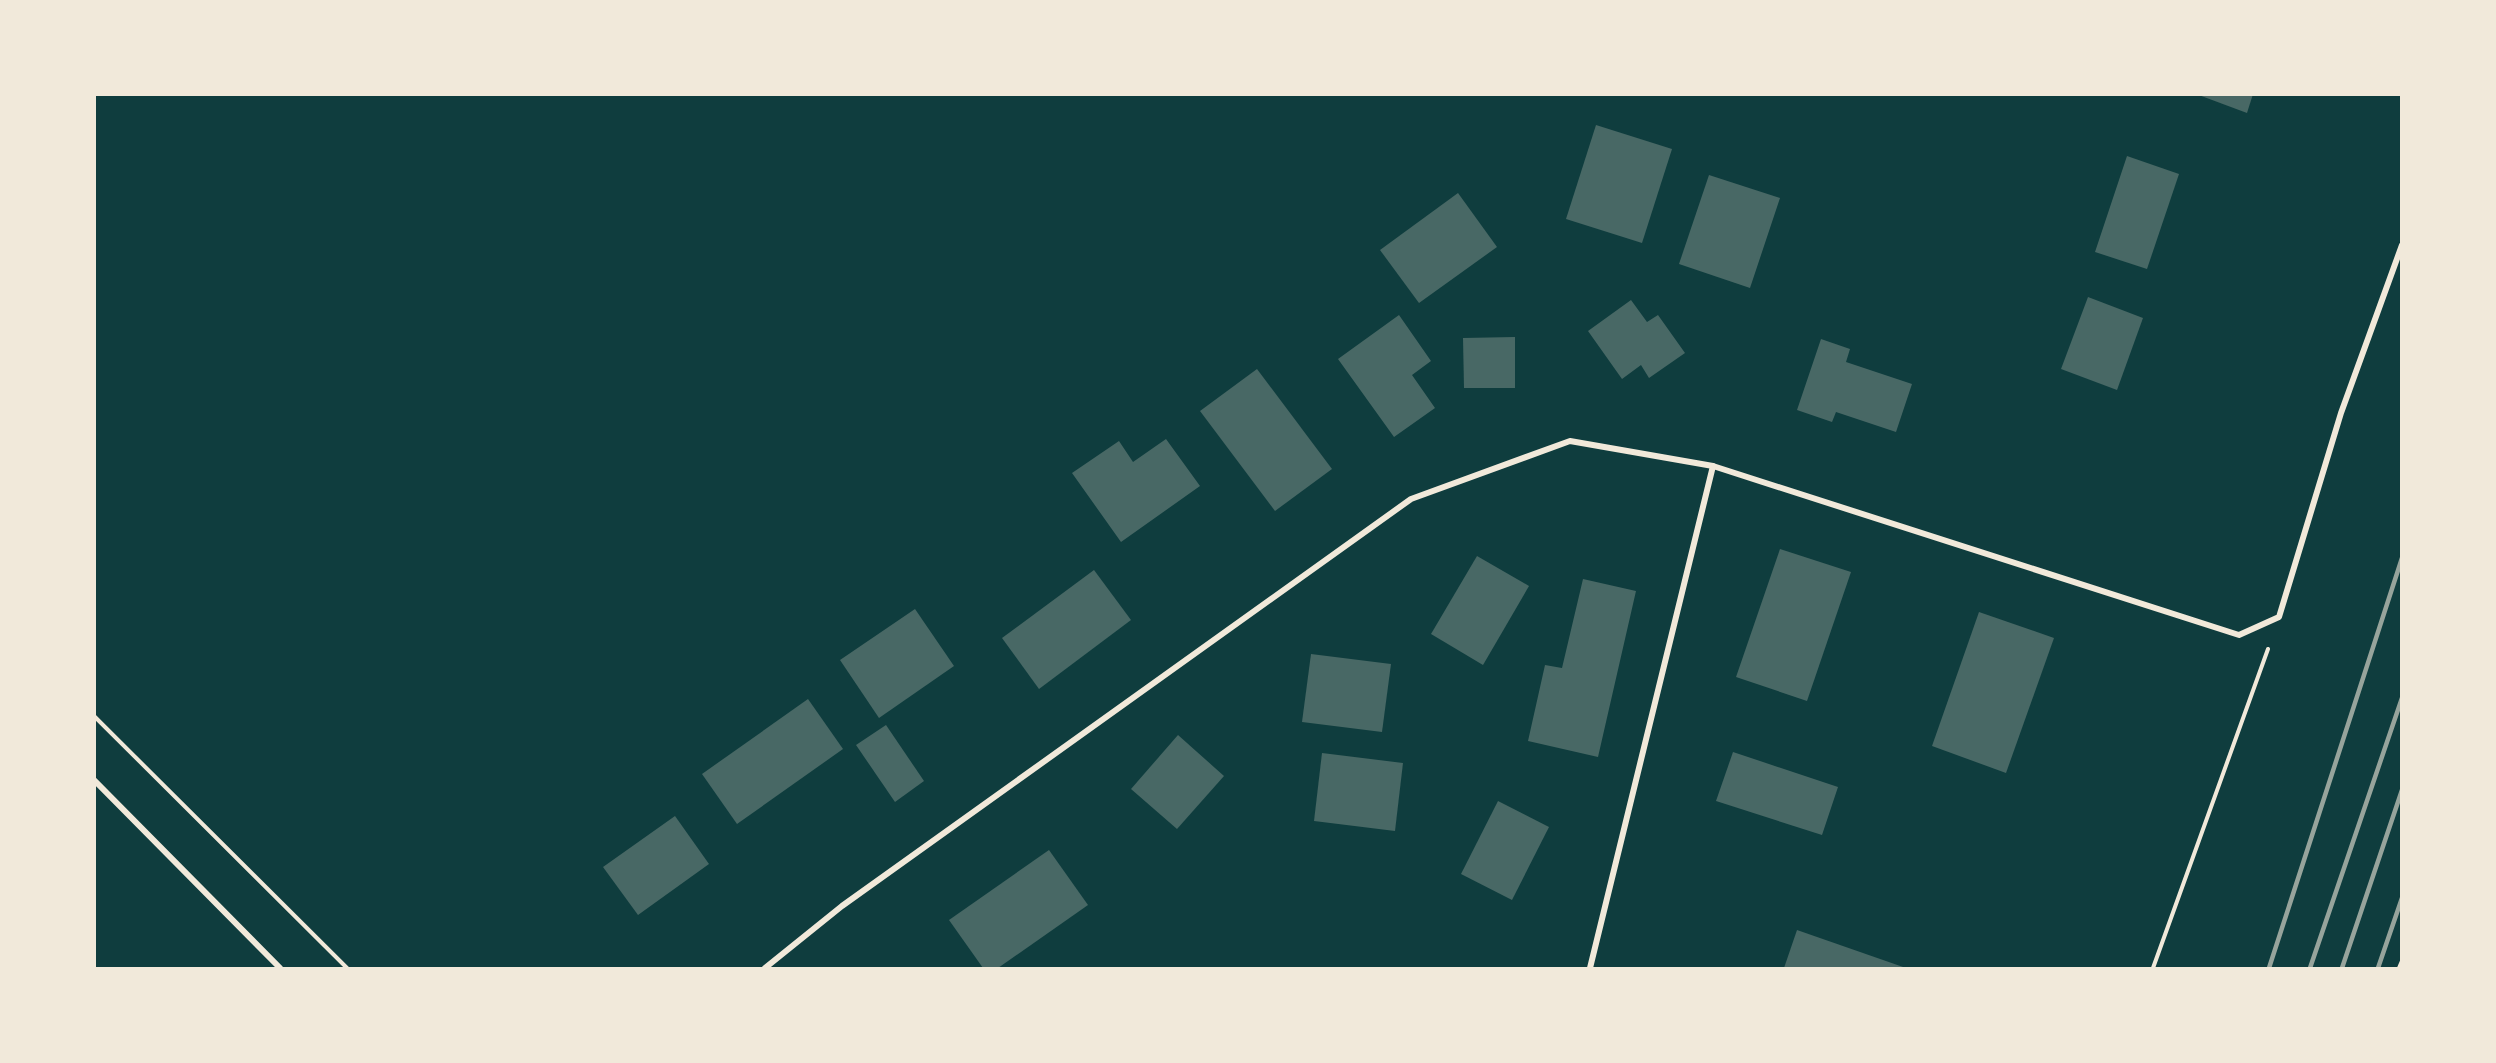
<svg xmlns="http://www.w3.org/2000/svg" width="2496" height="1063" viewBox="0 0 2496 1063" font-family="'PT Sans Narrow',sans-serif">
<rect width="100%" height="100%" fill="#0f3d3e"/>
<g fill="#486865">
<path d="M2196 94H2253L2247 113Z"/>
<path d="M1596 125 1672 149 1642 243 1566 219Z"/>
<path d="M2127 156 2179 174 2147 269 2095 252Z"/>
<path d="M1709 175 1780 198 1750 288 1679 264Z"/>
<path d="M1458 193 1497 247 1419 303 1380 250Z"/>
<path d="M2088 297 2143 318 2117 390 2061 369Z"/>
<path d="M1631 300 1647 322 1658 315 1685 353 1649 378 1641 365 1622 379 1588 331Z"/>
<path d="M1399 315 1431 361 1412 375 1435 408 1394 437 1338 359Z"/>
<path d="M1515 337V388H1464L1463 338Z"/>
<path d="M1821 339 1850 349 1846 362 1912 384 1896 432 1836 412 1832 422 1797 410Z"/>
<path d="M1257 369 1332 469 1275 511 1200 411Z"/>
<path d="M1166 439 1200 486 1121 542 1072 473 1119 441 1133 462Z"/>
<path d="M1780 549 1851 572 1807 701 1736 677Z"/>
<path d="M1477 556 1529 586 1483 665 1431 634Z"/>
<path d="M1094 570 1131 620 1039 689 1002 638Z"/>
<path d="M1583 579 1636 591 1598 757 1528 741 1545 665 1562 668Z"/>
<path d="M915 609 954 666 879 718 840 660Z"/>
<path d="M1979 612 2054 638 2006 773 1932 746Z"/>
<path d="M1311 654 1391 664 1382 732 1302 722Z"/>
<path d="M808 699 843 749 737 824 702 774Z"/>
<path d="M886 725 924 781 895 802 856 745Z"/>
<path d="M1178 735 1224 776 1177 829 1131 789Z"/>
<path d="M1733 752 1838 787 1822 835 1716 801Z"/>
<path d="M1322 753 1403 763 1395 831 1314 821Z"/>
<path d="M1498 801 1549 827 1512 900 1461 874Z"/>
<path d="M675 816 709 864 638 915 603 867Z"/>
<path d="M1049 850 1088 905 998 968H983L949 920Z"/>
<path d="M1797 930 1906 968H1784Z"/>
</g>
<g fill="none" stroke-linecap="round" stroke-linejoin="round">
<g stroke="#f1e9da" stroke-width="4">
<path d="M94 716 347 968"/>
<path d="M2153 968 2268 649"/>
<path d="M2399 968 2402 961"/>
</g>
<g stroke="#f1e9da" stroke-width="6">
<path d="M94 780 280 968"/>
<path d="M765 968 842 906 1411 499 1570 441 1713 466 2239 635 2279 617 2341 413 2402 245"/>
<path d="M1590 968 1713 466"/>
</g>
<g stroke="#97a49c" stroke-width="4.5">
<path d="M2269 968 2402 558"/>
<path d="M2310 968 2402 698"/>
<path d="M2342 968 2402 790"/>
<path d="M2378 968 2402 898"/>
</g>
</g>
<rect width="2496" height="1063" fill="none" stroke="#f1e9da" stroke-width="192"/>
</svg>
